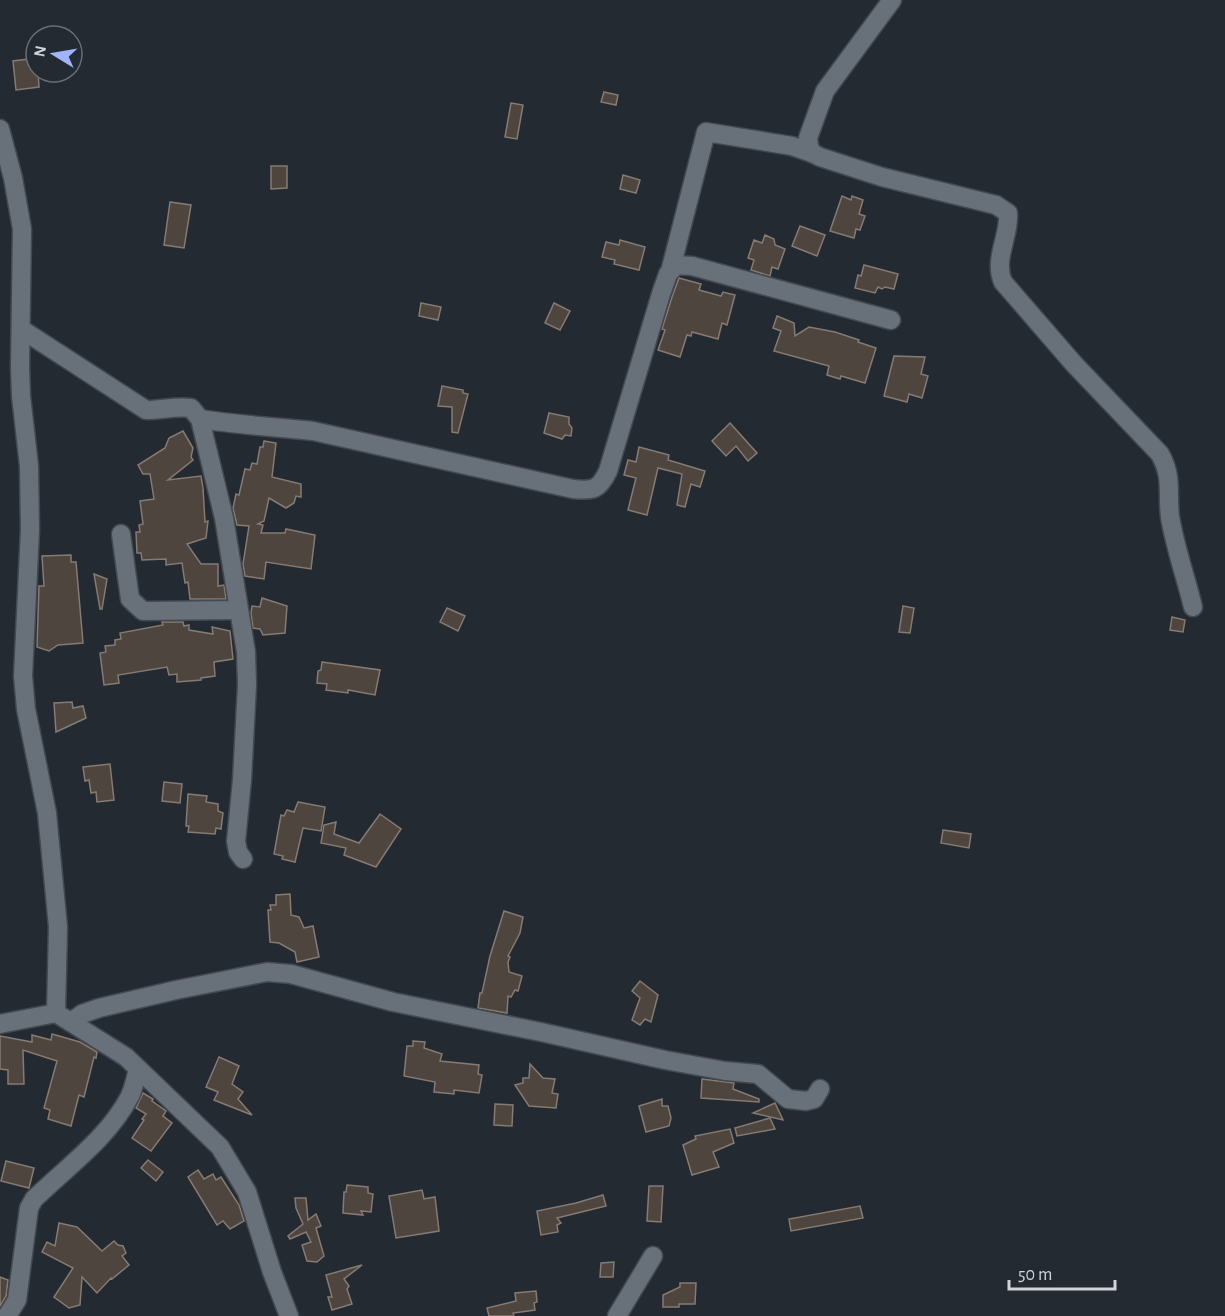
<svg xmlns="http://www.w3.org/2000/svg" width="1225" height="1316" viewBox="0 0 1225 1316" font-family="'Alegreya Sans',sans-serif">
<rect width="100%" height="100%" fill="#242a32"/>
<g fill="#4e453e" stroke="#857b73" stroke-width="1.5">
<path d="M36 58V72H38L39 87 16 90 13 61Z"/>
<path d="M604 92 618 95 616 105 601 102Z"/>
<path d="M511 103 523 105 517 139 505 137Z"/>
<path d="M271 166H287V188L271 189Z"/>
<path d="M623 175 640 180 636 193 620 189Z"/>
<path d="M842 196 851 200 852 196 863 200 859 214 865 216 860 230 856 229 854 238 830 231Z"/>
<path d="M170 202 191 205 184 248 164 245Z"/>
<path d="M800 226 825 235 817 256 792 246Z"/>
<path d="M765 235 774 239 775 245 785 249 778 269 772 267 770 276 751 270 754 260 748 258 754 240 762 243Z"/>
<path d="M620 240 645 247 639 270 614 264 615 260 602 257 606 242 619 245Z"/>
<path d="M864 265 898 274 894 289 885 287 882 289 878 287 875 293 855 288 858 275 861 276Z"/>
<path d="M679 278 701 284 699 290 721 296 723 292 735 295 727 325 722 323 718 339 692 332 691 336 687 335 680 357 658 350 665 330 662 329 672 297Z"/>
<path d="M421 303 441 307 438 320 419 316Z"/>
<path d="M554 303 570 311 560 330 545 323Z"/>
<path d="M777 316 794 323 795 336 809 327 835 332 859 340 858 342 876 348 865 383 841 376 840 379 827 375 829 366 774 351 781 331 773 328Z"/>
<path d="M894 356 925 357 921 374 928 376 922 398 909 394 907 402 884 396Z"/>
<path d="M442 386 463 390V393L468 394 458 433 452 432V407L438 406Z"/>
<path d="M549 413 569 417V424L572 428 571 436 565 435 562 439 544 433Z"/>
<path d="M730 423 757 453 748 461 736 446 726 456 712 441Z"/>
<path d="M183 431 193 448 191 457 193 460 168 480 201 476 203 488 205 522 208 521 206 538 187 544 201 564H218V586L224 585 226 599H190L188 582 185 583 182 563 166 565V559L142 560 141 553H137L136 532H140L139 525 143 524 140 501 154 499 150 474H143L138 465 165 448 169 438Z"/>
<path d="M264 441 276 443 272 477 301 484V497L296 496 294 503 286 508 269 498 264 521 258 524 263 525 261 533H285L286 529 315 535 311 569 266 562 264 579 245 576 243 564 249 526 237 525 233 508 236 494 239 495 245 469 250 470 252 463 257 464 260 447H263Z"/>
<path d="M639 447 669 455 668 460 705 471 700 487 691 484 685 507 677 505 682 474 658 468 647 515 628 510 636 478 624 475 628 460 636 462Z"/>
<path d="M71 555V562H76L83 643 58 645 49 651 37 647 39 586H44L42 556Z"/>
<path d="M94 574 107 579 102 609H100Z"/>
<path d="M262 598 287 606 285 633 263 635 260 629 253 628 251 613 252 606 260 607Z"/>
<path d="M903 606 914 608 910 633 899 632Z"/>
<path d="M447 608 465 616 458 631 440 622Z"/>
<path d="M1172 617 1185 620 1183 632 1170 630Z"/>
<path d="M162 622H183L184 626 189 625V630L213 634 212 627 230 631 233 659 214 662 215 676 201 678V680L177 682V674L169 675 167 667 118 675 119 683 104 685 100 653 106 652 105 646 115 645V640L121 639 120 633 163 625Z"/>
<path d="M322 662 380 670 375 695 348 690V693L326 690 327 684 317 683 318 671 321 670Z"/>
<path d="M72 702 73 708 83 706 86 718 56 732 54 703Z"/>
<path d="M110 764 114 800 97 802 96 792 91 793 89 780 85 781 83 767Z"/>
<path d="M164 782 182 784 180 803 162 801Z"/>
<path d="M188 794 207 796 206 802 218 804V811L223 813 221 829 216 828 215 834 188 832 189 826H186Z"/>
<path d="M298 802 325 807 321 831 303 828 295 862 282 859 283 856 274 854 281 815 284 816 287 810 294 812Z"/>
<path d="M380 814 401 829 376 867 344 855 346 848 321 843 324 825 336 822 334 834 359 843Z"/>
<path d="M943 830 971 834 969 848 941 843Z"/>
<path d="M290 894 291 915 299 917 304 928 313 926 319 957 297 962 295 952 279 943 270 942 268 910H271L270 905H276V895Z"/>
<path d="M504 911 523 917 520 933 508 956 510 957 508 962 509 972 522 976 518 991 515 990 511 997 508 996 507 1013 478 1008 480 993H482L490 956Z"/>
<path d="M640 981 658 995 651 1022 645 1019 640 1025 632 1020 640 998 632 991Z"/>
<path d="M52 1034 80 1042 97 1052 96 1058 94 1057 84 1097 79 1095 71 1126 48 1119 50 1110 44 1108 57 1061 23 1050 24 1084H8V1070L0 1069V1036L32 1042V1035L51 1040Z"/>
<path d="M413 1041 425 1042 424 1048 442 1054 440 1061 479 1065 478 1074 482 1075 479 1093 454 1090V1094L434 1092 435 1082 404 1076 407 1046H413Z"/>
<path d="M219 1057 239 1066 232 1084 243 1092 238 1099 252 1115 214 1100 218 1092 206 1087Z"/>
<path d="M530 1064 543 1078 555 1079 552 1093 558 1094 556 1108 529 1106 515 1085 523 1083V1078H529Z"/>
<path d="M702 1079 734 1083 733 1089 759 1099V1102L701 1098Z"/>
<path d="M143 1093 153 1099 152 1101 166 1111 163 1116 172 1123 151 1151 132 1138 144 1120 142 1119 146 1114 136 1108Z"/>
<path d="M662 1099V1106H668L671 1118 669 1126 646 1132 639 1106Z"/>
<path d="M775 1103 783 1120 753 1113Z"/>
<path d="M495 1104 513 1105 512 1126 494 1125Z"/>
<path d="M770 1118 775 1129 737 1136 735 1128Z"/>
<path d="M730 1129 734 1143 713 1152 719 1167 692 1175 683 1145 696 1139 695 1136Z"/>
<path d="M148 1160 163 1172 156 1181 141 1168Z"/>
<path d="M6 1161 34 1168 29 1188 1 1181Z"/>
<path d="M198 1170 204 1179 213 1174 216 1180 221 1177 239 1205 244 1221 230 1229 223 1221 217 1225 188 1177Z"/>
<path d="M347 1185 368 1187V1193L373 1194 371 1212 361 1211 363 1215 343 1213 344 1192H346Z"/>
<path d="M649 1186H663L661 1222 647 1221Z"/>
<path d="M422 1190 424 1199 435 1197 439 1231 396 1238 389 1196Z"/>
<path d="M603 1195 606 1206 557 1218 561 1223 557 1225 558 1232 541 1235 537 1211 576 1203Z"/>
<path d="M295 1198H306L308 1220 316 1214 321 1226 316 1228 324 1256 317 1262 307 1261 302 1245 311 1242 306 1232 290 1239 288 1236 303 1224 296 1208Z"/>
<path d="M860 1206 863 1218 791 1231 789 1219Z"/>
<path d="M59 1223 77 1227 102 1251 114 1241 118 1245 123 1246 126 1253 122 1256 129 1265 112 1279 111 1278 97 1293 82 1277 80 1305 69 1308 54 1297 73 1268 42 1252 47 1242 55 1246Z"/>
<path d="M614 1262 613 1277H600L601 1263Z"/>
<path d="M362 1265 344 1279 349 1286 347 1289 352 1304 332 1310 328 1297H332L326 1275Z"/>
<path d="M0 1277 8 1280 6 1296 0 1306Z"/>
<path d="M680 1283H696L695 1304H679V1307H663V1295L680 1287Z"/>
<path d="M536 1291 537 1302 534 1303 535 1310 513 1313 514 1316H489L487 1308 516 1301 515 1293Z"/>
</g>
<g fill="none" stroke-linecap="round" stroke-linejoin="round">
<g stroke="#44484f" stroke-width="21">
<g id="minor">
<path d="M892 0 825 91 808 138 809 146 812 153 820 157 882 177 996 205 1008 213C1010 236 993 259 1003 282L1074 364 1160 454C1173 477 1167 493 1170 517 1175 547 1186 578 1193 607"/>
<path d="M0 129 13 178 22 229 20 367 21 396 29 466 30 530 23 676 26 709 47 813 58 927 56 1013"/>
<path d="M671 268 706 132 792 146 812 153"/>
<path d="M21 329 146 410C162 410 175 406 191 408L200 419 224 518 246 652 247 685 242 780 236 841 238 852 243 859"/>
<path d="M200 419C238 425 275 427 313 431L573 489C593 491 599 490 608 471L661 294 668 274 676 265 692 266 891 320"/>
<path d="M121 534 130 599 143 611 239 610"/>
<path d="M71 1022 82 1014 99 1008 176 990 267 972 291 974 393 1002 541 1032 665 1060 725 1071 758 1074 788 1099 806 1101 814 1099 820 1089"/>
<path d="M0 1024 56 1013 126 1057 220 1147 247 1192 272 1272 289 1316"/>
<path d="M7 1316 17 1300 29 1208 34 1199C67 1167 109 1137 130 1096 134 1087 136 1077 138 1069"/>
<path d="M617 1316 653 1256"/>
</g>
</g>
<use href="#minor" stroke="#68707a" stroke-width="18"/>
</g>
<g transform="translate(54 54) rotate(281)"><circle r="28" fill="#242a32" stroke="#696e75" stroke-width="1.5"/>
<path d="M0-4.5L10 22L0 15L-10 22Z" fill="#a0b3fd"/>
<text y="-9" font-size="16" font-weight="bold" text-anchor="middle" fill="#d0d4d9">N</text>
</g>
<path d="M1009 1280v9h106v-9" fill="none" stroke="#d0d4d9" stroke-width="3"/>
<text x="1018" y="1280" font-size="18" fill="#d0d4d9" stroke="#242a32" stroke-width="4.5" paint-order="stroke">50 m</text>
</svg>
